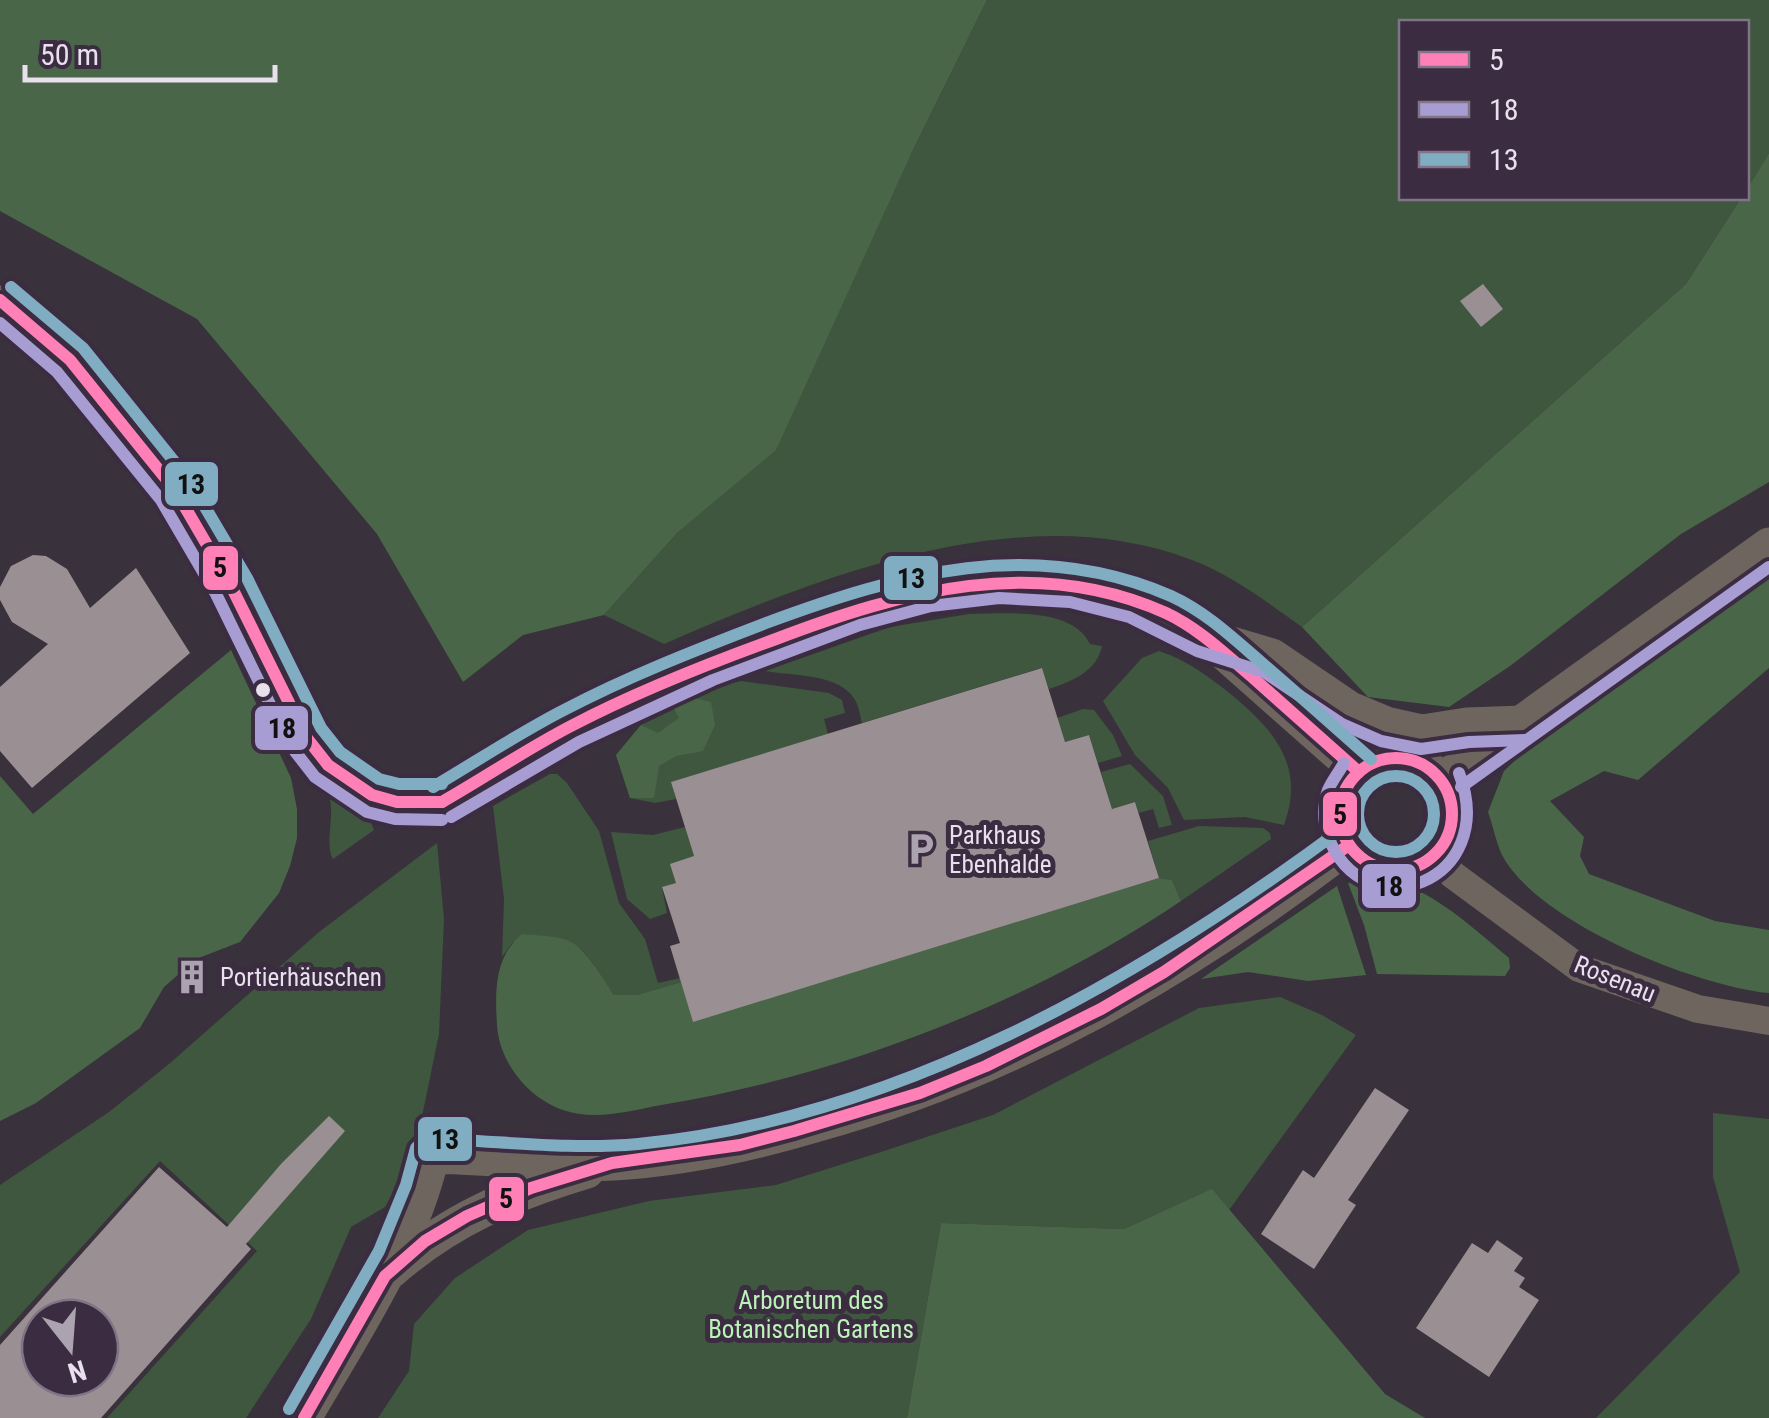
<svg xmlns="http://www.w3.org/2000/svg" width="1769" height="1418" viewBox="0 0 1769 1418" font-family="'Roboto Condensed',sans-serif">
<rect width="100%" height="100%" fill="#39313c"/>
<g fill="#3f573e">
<path d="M987 0H1769V153L1747 189 1746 22H1402V198H1741L1686 284 1302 627C1268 603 1232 575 1192 560 1021 495 822 576 664 644L604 615 678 532 911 154Z"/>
<path d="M969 614C1005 614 1072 606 1090 644L1102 646C1097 671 1073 681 1049 689L1041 668 862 723C860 716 859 706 855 700 840 673 791 676 765 671L890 627Z"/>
<path d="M1159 651C1187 660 1211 678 1233 696 1276 732 1305 767 1284 825L1245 817 1184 820 1168 788 1135 755 1103 701 1142 658Z"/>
<path d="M741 681 829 693 842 700 845 713 824 719 828 734 672 782 676 799 655 803 630 798 616 755 641 725 727 684Z"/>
<path d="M1083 709 1094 710 1113 735 1122 756 1098 763 1089 735 1065 742 1057 718Z"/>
<path d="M1130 764 1163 796 1172 825 1159 828 1153 809 1139 813 1135 802 1112 809 1101 772Z"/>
<path d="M550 774H557L567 783 599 831 619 903 645 939 658 983 680 978 681 982 637 995H614C577 940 582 935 513 942L502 957 504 899 493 806Z"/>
<path d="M336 797 370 820 374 830 333 859C325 844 334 818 330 800Z"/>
<path d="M1199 826 1263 828 1270 833 1271 839 1181 901 1172 880 1159 878 1148 841Z"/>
<path d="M685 827 694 856 676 883 662 888 667 913 650 919 627 899 611 832 653 835Z"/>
<path d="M437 843 444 919 439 1034 413 1160 385 1207 351 1227 311 1319 246 1418H107L257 1251 160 1161 0 1337V1185L109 1112 169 1064 319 932Z"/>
<path d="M1280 997 1322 1015 1356 1035 1229 1210 1212 1190 1124 1229 941 1223 907 1418H378L409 1371 414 1324 455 1278 528 1230 649 1201 776 1185 881 1152 993 1115 1199 1008Z"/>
<path d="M1713 1113 1769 1119V1418H1596L1740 1272 1713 1177Z"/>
</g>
<g fill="#4a6649">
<path d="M0 0H987L911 154 776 450 678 532 604 615 523 635 463 682 377 534 197 319 0 211Z"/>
<path d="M1769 153V482L1681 534 1510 666 1449 707 1368 697 1302 627 1686 284 1741 198H1746L1747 189Z"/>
<path d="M1769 573V668L1638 780 1604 771 1550 801 1584 837 1580 856 1589 874 1715 921 1769 930V993C1696 986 1538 923 1502 855 1496 842 1493 826 1488 812L1504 771 1542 734Z"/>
<path d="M231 650 291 778 297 809V838L290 866 279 893 240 942 196 959 164 987 140 1028 36 1103 0 1121V776L33 814Z"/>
<path d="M695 698 711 702 715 725 703 751 676 756 659 766 654 798H630L616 755 641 725 658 733 679 718 674 708Z"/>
<path d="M1364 877C1419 876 1468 924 1509 958L1510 968 1505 976 1377 974 1364 925 1348 883Z"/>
<path d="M1159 878 1172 880 1181 901C1132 934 1081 963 1029 988 912 1044 788 1084 661 1105 630 1111 594 1121 563 1110 528 1098 499 1062 497 1025 495 992 494 957 522 934 536 936 556 935 569 941 585 947 604 980 614 995H637L681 982 693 1021Z"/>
<path d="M1337 886 1366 975 1308 981 1248 972 1201 979Z"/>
<path d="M1212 1189 1385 1394 1425 1418H907L941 1223 1124 1229Z"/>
</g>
<g fill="#9a9093" fill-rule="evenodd">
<path d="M1483 284 1503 309 1481 327 1460 301Z"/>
<path d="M33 555 46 556 67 569 90 608 136 568 190 653 32 788 0 751V687L48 644 12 622 0 600V587L11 566Z"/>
<path d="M1042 668 1065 742 1089 735 1112 809 1135 802 1159 878 693 1022 670 946 680 943 662 887 676 883 670 864 694 856 671 782Z"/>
<path d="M1375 1088 1409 1110 1348 1200 1356 1205 1314 1269 1261 1234 1303 1170 1314 1178Z"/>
<path d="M329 1116 345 1131 246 1244 251 1249 101 1418H0V1345L159 1167 227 1227 281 1164ZM40 1318H100V1378H40Z"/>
<path d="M1497 1240 1523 1258 1514 1271 1525 1278 1519 1287 1539 1300 1489 1377 1416 1328 1472 1243 1488 1253Z"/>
</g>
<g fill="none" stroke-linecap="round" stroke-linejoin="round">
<path stroke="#6d655e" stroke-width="28" d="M1435 856 1453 875 1579 968 1698 1009 1769 1021"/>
<g stroke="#6d655e" stroke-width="35">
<path d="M0 303 34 326 70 360 175 490 231 586 306 737 328 765 372 795 397 802H442L571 726 706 664 855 608 928 589 998 580 1073 585 1135 600 1168 614 1204 635 1359 772"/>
<path d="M1218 640 1272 656 1350 709 1386 724 1422 732 1467 725 1523 723"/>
<circle cx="1396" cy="814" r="56"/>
<path d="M1443 779 1769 545"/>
<path d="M391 1271C451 1219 511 1194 587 1171"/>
<path d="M304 1418C352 1335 410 1250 432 1156 493 1157 555 1166 614 1163 682 1159 751 1144 815 1125 1012 1071 1188 969 1349 845"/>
</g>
<g stroke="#3b2c41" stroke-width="20">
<g id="bus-1">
<path d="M0 300 70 360 175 490 231 586 306 737 328 765 372 795 397 802H442"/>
<circle cx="1396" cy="814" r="56"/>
<path d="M442 802C486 777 528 748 573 725 638 691 707 664 776 639 902 591 1036 554 1166 613 1198 628 1224 653 1251 676 1287 708 1323 740 1359 772"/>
<path d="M304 1418 385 1276 425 1241 467 1216 531 1188 612 1163 740 1145 794 1131 920 1093 986 1066 1101 1009 1164 972 1349 845"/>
</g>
</g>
<g stroke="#3b2c41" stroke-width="20">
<g id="bus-2">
<path d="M0 323 57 372 161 500 216 594 290 745 315 777 367 812 395 819 442 820"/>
<path d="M1344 763C1339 772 1332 781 1328 790 1323 804 1323 822 1328 836 1363 932 1501 883 1459 773"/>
<path d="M1461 787 1769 567"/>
<path d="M451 817 579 742 713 680 860 625 931 606 999 598 1070 602 1129 617 1197 651 1264 672 1342 724 1381 741 1421 749 1469 742 1525 740"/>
</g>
</g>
<g stroke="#3b2c41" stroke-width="20">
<g id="bus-3">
<path d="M11 287 83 348 189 480 247 578 321 728 340 752 379 779 399 784H442"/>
<circle cx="1396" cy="814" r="38"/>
<path d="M433 787C477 761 519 733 564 710 629 676 698 649 766 623 901 573 1032 536 1171 596 1206 612 1234 639 1262 663 1299 695 1335 727 1371 759"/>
<path d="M289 1409 379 1251 406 1185 416 1148 423 1141 433 1139C501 1141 569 1150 638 1144 895 1119 1135 982 1339 831"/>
</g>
</g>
<use href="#bus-1" stroke="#ff80b7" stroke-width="12"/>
<use href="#bus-2" stroke="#a89dd3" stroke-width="12"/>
<use href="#bus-3" stroke="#80adc2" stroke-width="12"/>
</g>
<defs>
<g id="parking-bare" transform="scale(2.7)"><path d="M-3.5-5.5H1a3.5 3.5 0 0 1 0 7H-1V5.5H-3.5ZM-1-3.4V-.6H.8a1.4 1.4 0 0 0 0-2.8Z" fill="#aba3af" stroke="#3b2c41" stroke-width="2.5" paint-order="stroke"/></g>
<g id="building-bare" transform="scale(2.7)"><path d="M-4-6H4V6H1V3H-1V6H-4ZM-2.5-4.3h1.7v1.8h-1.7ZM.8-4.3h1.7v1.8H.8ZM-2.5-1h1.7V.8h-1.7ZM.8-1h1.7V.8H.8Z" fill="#aba3af" stroke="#3b2c41" stroke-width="2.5" paint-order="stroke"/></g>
</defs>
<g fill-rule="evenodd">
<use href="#parking-bare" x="921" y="849"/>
<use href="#building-bare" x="192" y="977"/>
</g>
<circle fill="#e9e0ed" stroke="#3b2c41" stroke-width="4" cx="263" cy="690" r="9"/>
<g text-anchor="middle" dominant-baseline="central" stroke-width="10" stroke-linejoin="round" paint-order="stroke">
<g font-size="25" fill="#e9e0ed" stroke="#3b2c41" text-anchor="start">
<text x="949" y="835">Parkhaus<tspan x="949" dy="29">Ebenhalde</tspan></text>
<text x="220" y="977">Portierhäuschen</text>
</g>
<g font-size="25" fill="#e9e0ed" stroke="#3b2c41">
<text transform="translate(1615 979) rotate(22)">Rosenau</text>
</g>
<g font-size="25" fill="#bcf3b8" stroke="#3b2c41">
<text x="811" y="1300">Arboretum des<tspan x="811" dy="29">Botanischen Gartens</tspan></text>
</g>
</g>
<g stroke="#3b2c41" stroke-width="4">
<rect x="163" y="460" width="57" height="48" rx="10" fill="#80adc2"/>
<rect x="201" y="544" width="39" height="48" rx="10" fill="#ff80b7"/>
<rect x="882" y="554" width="58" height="48" rx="10" fill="#80adc2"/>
<rect x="253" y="704" width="57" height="48" rx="10" fill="#a89dd3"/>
<rect x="1321" y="790" width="38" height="48" rx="10" fill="#ff80b7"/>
<rect x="1360" y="862" width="58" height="48" rx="10" fill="#a89dd3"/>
<rect x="416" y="1115" width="58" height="48" rx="10" fill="#80adc2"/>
<rect x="487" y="1175" width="39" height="48" rx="10" fill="#ff80b7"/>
</g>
<g font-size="28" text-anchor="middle" font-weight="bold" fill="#111">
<text x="191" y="494">13</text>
<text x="220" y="577">5</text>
<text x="911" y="588">13</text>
<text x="282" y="738">18</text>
<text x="1340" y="824">5</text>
<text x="1389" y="896">18</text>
<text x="445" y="1149">13</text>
<text x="506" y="1208">5</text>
</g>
<rect x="1399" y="20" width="350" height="180" fill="#3b2c41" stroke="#817486" stroke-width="2.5"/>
<rect x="1419" y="52" width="50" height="15" fill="#ff80b7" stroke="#817486" stroke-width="2.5"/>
<text x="1489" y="70" font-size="30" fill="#e9e0ed">5</text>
<rect x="1419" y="102" width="50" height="15" fill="#a89dd3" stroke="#817486" stroke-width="2.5"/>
<text x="1489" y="120" font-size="30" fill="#e9e0ed">18</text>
<rect x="1419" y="152" width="50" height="15" fill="#80adc2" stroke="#817486" stroke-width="2.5"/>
<text x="1489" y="170" font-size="30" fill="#e9e0ed">13</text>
<g transform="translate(70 1348) rotate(163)"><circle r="48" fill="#3b2c41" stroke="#817486" stroke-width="2.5"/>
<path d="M0-8L18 38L0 25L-18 38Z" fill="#aba3af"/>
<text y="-15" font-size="28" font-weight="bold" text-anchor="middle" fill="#e9e0ed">N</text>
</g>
<path d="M25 65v15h250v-15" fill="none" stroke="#e9e0ed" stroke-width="5"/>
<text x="40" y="65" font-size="30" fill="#e9e0ed" stroke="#3b2c41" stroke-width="8" paint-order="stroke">50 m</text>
</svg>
